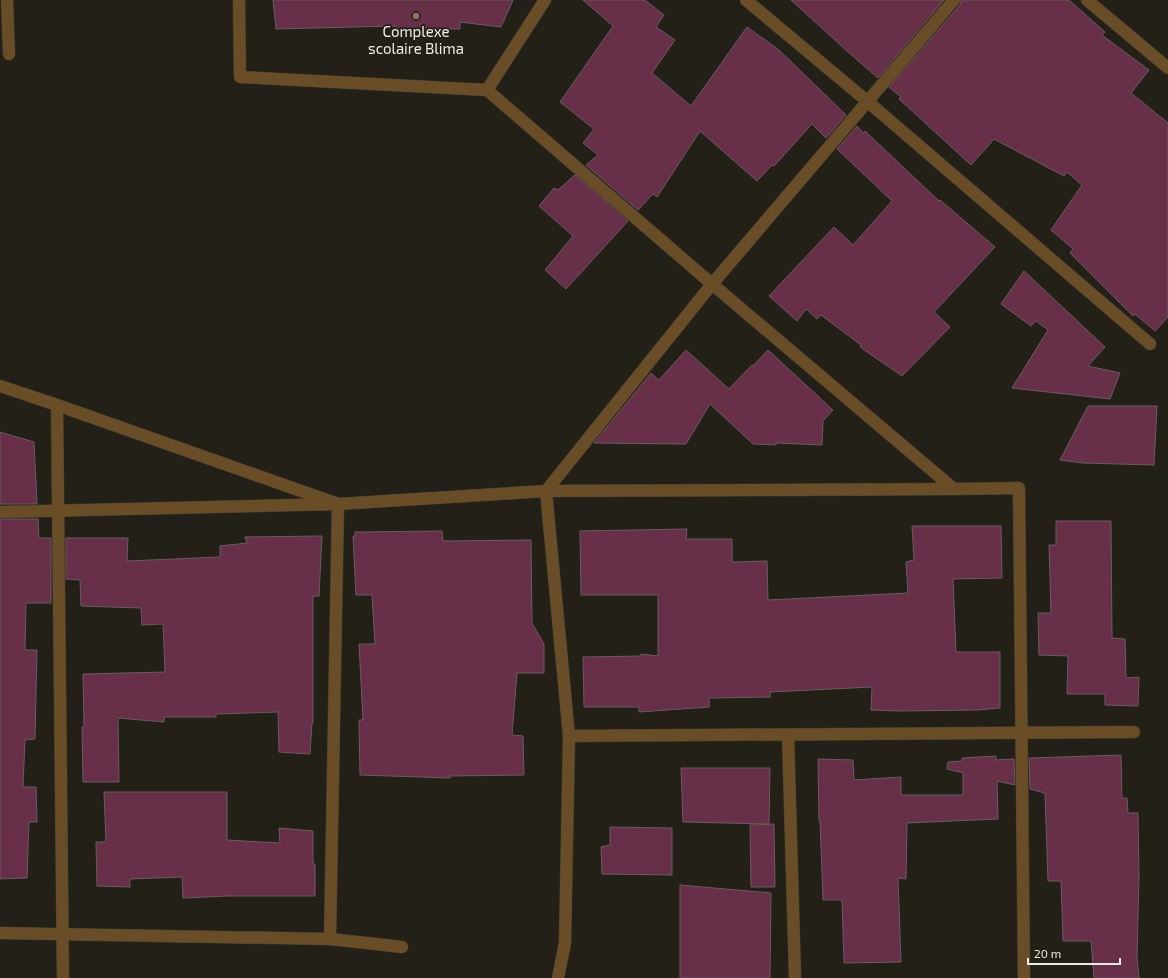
<svg xmlns="http://www.w3.org/2000/svg" width="1168" height="978" viewBox="0 0 1168 978" font-family="'Exo 2',sans-serif">
<rect width="100%" height="100%" fill="#232017"/>
<g fill="#682f48" stroke="#695d61">
<path d="M273 0H513L501 27 460 22V29H395V26L276 29Z"/>
<path d="M583 0H645L664 15 656 27 675 40 652 73 691 106 747 27 779 50 846 115 826 138 812 124 774 166 772 165 757 181 700 131 657 197 653 194 638 210 586 165 598 155 583 143 594 129 560 102 613 26Z"/>
<path d="M791 0H944L878 78 847 51Z"/>
<path d="M961 0H1069L1105 32 1102 35 1149 70 1131 93 1168 123V317L1155 331 1135 314 1133 316 1070 253 1073 249 1051 230 1082 185 1067 172 1064 176 994 139 971 165 899 99 901 97 889 87 960 5Z"/>
<path d="M857 126 863 133 865 131 939 201 940 200 995 247 934 312 950 327 902 376 860 347 861 345 821 315 817 319 806 309 797 321 769 296 834 227 853 245 892 201 837 149Z"/>
<path d="M575 175 628 221 566 289 545 270 573 236 539 206 554 188 558 190Z"/>
<path d="M1024 271 1105 347 1088 366 1120 373 1110 399 1012 388 1048 330 1036 321 1031 326 1001 304Z"/>
<path d="M686 350 729 389 752 365 753 366 768 350 833 410 823 421 822 445 776 443V445L753 444 710 404 686 444 594 443 651 373 659 380Z"/>
<path d="M1088 406H1157L1154 465 1083 463 1060 460Z"/>
<path d="M0 432 34 442 37 504H0Z"/>
<path d="M0 519H38L39 538H51V603H26L25 650H37L35 739 25 740 23 787H36L37 822H29L27 878 0 879Z"/>
<path d="M1056 521H1111L1112 638 1125 639 1126 678 1139 677 1138 706 1105 705V694H1067L1068 656 1039 655 1038 613H1051L1049 545H1056Z"/>
<path d="M912 526H1001L1002 578 953 579 956 652H1000V708L977 710 899 711 871 710 872 687 770 692V697L709 698V707L639 712V707H584L583 657 641 656V654L658 656V595H581L580 531 687 529 686 539H732V562L767 561 768 600 908 593 906 562 914 560Z"/>
<path d="M442 531 443 541 531 540 532 623 544 644V673H517L512 735 523 736 524 775 450 776V778L360 775 359 720H363L359 644H375L372 595H356L353 536H355V532Z"/>
<path d="M322 536 319 596H313V723H312L310 754 279 752 278 712 216 714V717H164V722L118 718 119 782H83L82 727H84L83 674 165 672 163 624 142 625 141 608 81 606 80 580 66 579V538H128L127 561 220 557V546L247 543 245 537Z"/>
<path d="M1121 755 1122 798H1127L1128 813H1138L1139 878 1137 957 1139 978H1094L1091 941H1063L1061 881H1048L1045 793 1030 789 1029 758Z"/>
<path d="M996 756V760L1014 759 1015 785 997 781 998 819 907 823 906 879 898 878 901 962 844 963 842 900H823L820 821H819L818 759 853 760 854 780 901 777V795H963V773L947 769 948 762 962 761V758Z"/>
<path d="M681 768H770L769 824 683 822Z"/>
<path d="M104 792H227V840L280 843 279 828 313 831V864H315V896H228L183 898 182 877 130 879V887L97 886 96 842H106Z"/>
<path d="M774 824 775 887H751L750 825Z"/>
<path d="M610 827 672 828V875L602 874 601 847 610 845Z"/>
<path d="M680 885 771 893 770 978H680Z"/>
</g>
<g fill="none" stroke-linecap="round" stroke-linejoin="round">
<g stroke="#3f3c34" stroke-width="13">
<g id="minor">
<path d="M7 0 9 54"/>
<path d="M239 0 240 77 487 90 712 284 954 489"/>
<path d="M746 0 867 101 1150 344"/>
<path d="M1087 0 1168 68"/>
<path d="M487 90 545 0"/>
<path d="M0 386 57 405 338 504 330 939"/>
<path d="M57 405 63 978"/>
<path d="M0 512 338 504 546 491 954 489 1019 488 1024 978"/>
<path d="M788 735 795 978"/>
<path d="M569 736 1134 732"/>
<path d="M0 933 330 939 402 947"/>
<path d="M558 978 565 943 569 736 546 491 712 284 954 0"/>
</g>
</g>
<use href="#minor" stroke="#684d26" stroke-width="12"/>
</g>
<circle fill="#8d6e63" stroke="#232017" stroke-width="1.5" cx="416" cy="16" r="4"/>
<g text-anchor="middle" dominant-baseline="central" stroke-width="3.5" stroke-linejoin="round" paint-order="stroke">
<g font-size="15" fill="#eceae5" stroke="#232017">
<text x="416" y="31">Complexe<tspan x="416" dy="17">scolaire Blima</tspan></text>
</g>
</g>
<path d="M1028 958v6h92v-6" fill="none" stroke="#eceae5" stroke-width="2"/>
<text x="1034" y="958" font-size="12" fill="#eceae5" stroke="#232017" stroke-width="3" paint-order="stroke">20 m</text>
</svg>
